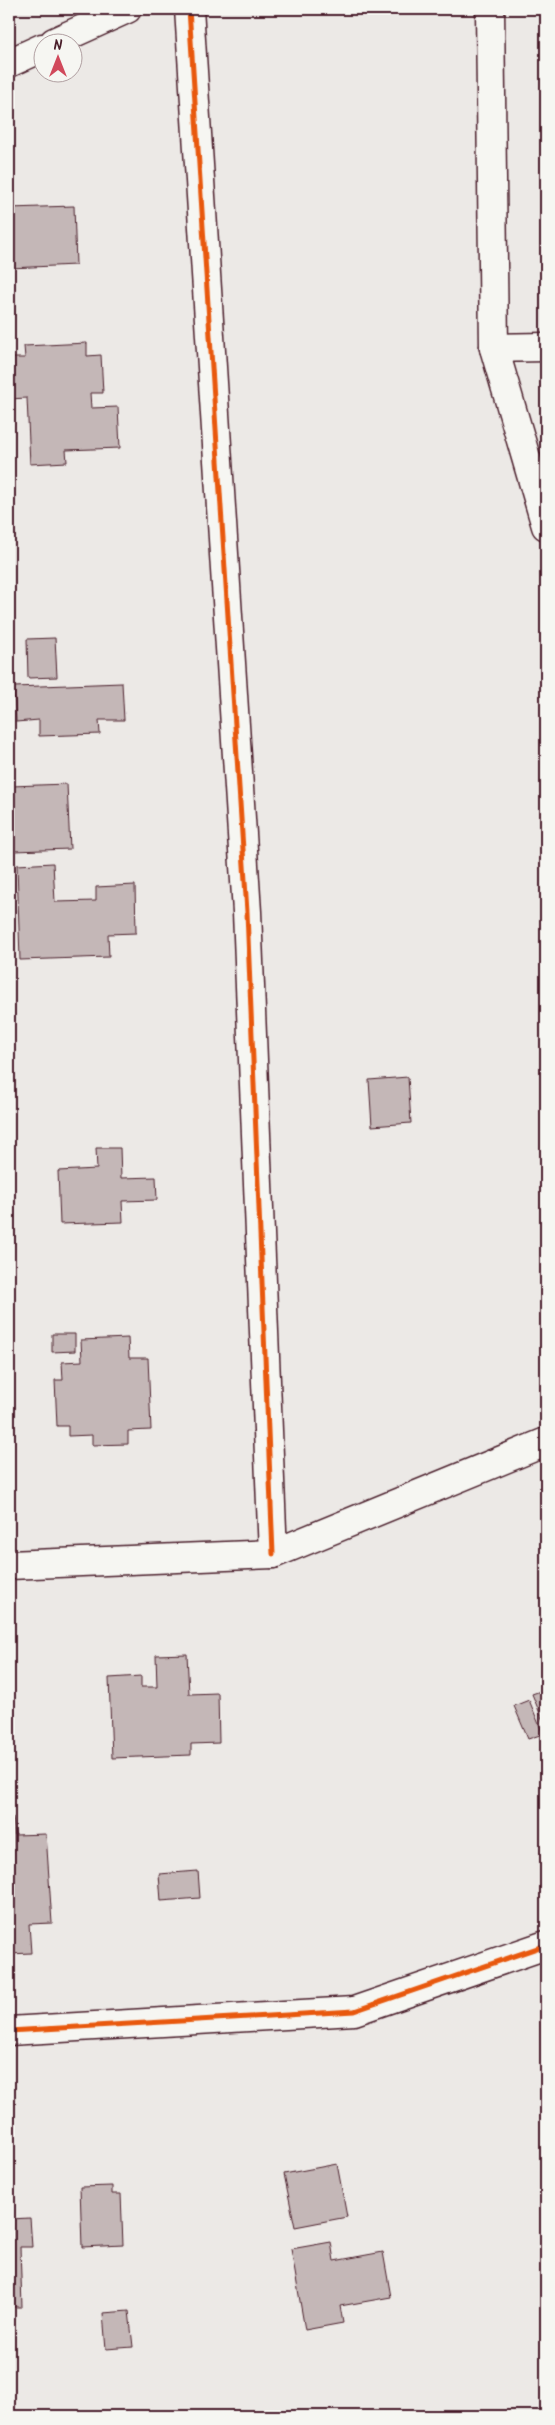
<svg xmlns="http://www.w3.org/2000/svg" width="555" height="2425" viewBox="0 0 555 2425" font-family="Kalam,sans-serif">
<rect width="100%" height="100%" fill="#ece9e6"/>
<filter id="ink" filterUnits="userSpaceOnUse"><feTurbulence type="fractalNoise" baseFrequency=".02" numOctaves="2"/><feDisplacementMap in="SourceGraphic" scale="10" xChannelSelector="R" yChannelSelector="G"/><feConvolveMatrix kernelMatrix="1 2 1 2 8 2 1 2 1" color-interpolation-filters="sRGB"/></filter>
<g filter="url(#ink)">
<g fill="#c4b7b7" stroke="#4a1f2b">
<path d="M74 206 76 265 9 268V208Z"/>
<path d="M87 343V356L101 355 103 393H90L91 408 118 407 120 448 66 450 67 462 30 464 27 398 9 399V358H25L24 346Z"/>
<path d="M55 638 57 677 28 678 27 639Z"/>
<path d="M122 683 124 720H99L100 734 39 736V720L16 722 14 687Z"/>
<path d="M67 784 70 849 14 851 11 786Z"/>
<path d="M53 863 55 902 96 901V887L135 885 136 933 108 934 109 957 20 960 17 865Z"/>
<path d="M408 1077 411 1123 372 1126 369 1080Z"/>
<path d="M96 1148H120L121 1178 156 1177 157 1200 122 1201 123 1222 60 1224 58 1171 97 1169Z"/>
<path d="M52 1334H75V1351L52 1352Z"/>
<path d="M128 1338 129 1358H148L151 1430 128 1431V1444L92 1445V1435L68 1436V1426H57L55 1380H63L62 1362 82 1361 81 1340Z"/>
<path d="M187 1654 189 1694 218 1693 219 1743 191 1744V1755L112 1758 109 1678 141 1676V1687H157L156 1655Z"/>
<path d="M546 1689V1728L532 1694Z"/>
<path d="M529 1700 543 1734 528 1739 514 1706Z"/>
<path d="M13 1817 15 1835 46 1834 52 1923 29 1924 31 1953 9 1954V1818Z"/>
<path d="M198 1871 200 1898 161 1901 159 1874Z"/>
<path d="M337 2164 347 2217 295 2227 284 2174Z"/>
<path d="M112 2186V2194H121L123 2245 82 2247 80 2187Z"/>
<path d="M30 2218 32 2247H20L22 2307H9V2219Z"/>
<path d="M331 2242 334 2261 383 2252 391 2297 340 2306 343 2323 305 2330 291 2249Z"/>
<path d="M129 2311 133 2347 106 2349 103 2313Z"/>
</g>
<g fill="none" stroke-linecap="round" stroke-linejoin="round">
<g stroke="#4a1f2b" stroke-width="31">
<g id="minor">
<path d="M189 9 247 912 273 1554"/>
<path d="M490 9 494 348 546 526"/>
<path d="M54 42 127 9"/>
<path d="M9 63 42 48"/>
<path d="M494 348 546 347"/>
<path d="M9 1565 273 1554 546 1442"/>
<path d="M9 2031 354 2011 546 1945"/>
</g>
</g>
<use href="#minor" stroke="#f6f6f2" stroke-width="28"/>
<g stroke="#f6f6f2" stroke-width="8">
<g id="cycleway">
<path d="M189 9 247 912 273 1554"/>
<path d="M9 2031 354 2011 546 1945"/>
</g>
</g>
<use href="#cycleway" stroke="#e8590c" stroke-width="5"/>
</g>
</g>
<rect width="555" height="2425" fill="none" stroke="#f6f6f2" stroke-width="30"/>
<rect x="15" y="15" width="525" height="2395" fill="none" stroke="#4a1f2b" stroke-width="2" filter="url(#ink)"/>
<g transform="translate(58 58)"><circle r="24" fill="#f6f6f2" stroke="#b1a0a2"/>
<path d="M0-4L9 19L0 12L-9 19Z" fill="#d1495b"/>
<text y="-8" font-size="14" font-weight="bold" text-anchor="middle" fill="#4a1f2b">N</text>
</g>
</svg>
